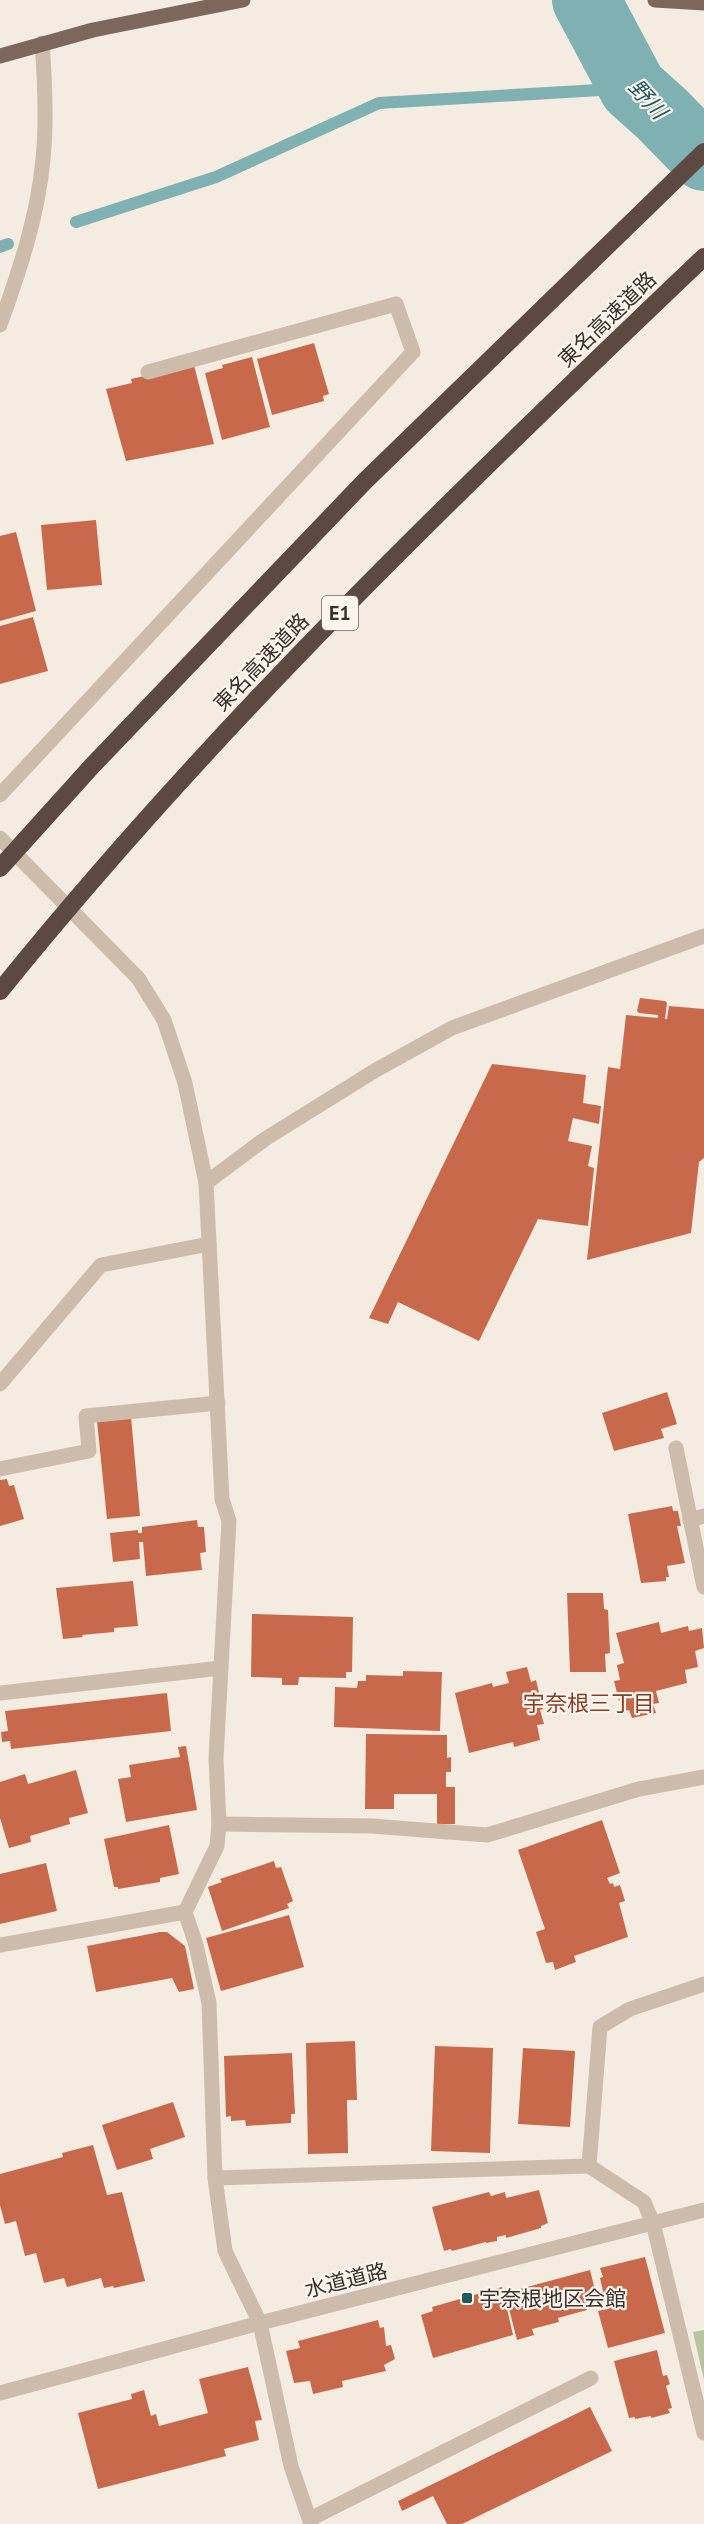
<svg xmlns="http://www.w3.org/2000/svg" width="704" height="2524" viewBox="0 0 704 2524" font-family="'PT Sans','Noto Sans JP',sans-serif">
<rect width="100%" height="100%" fill="#f4ebe1"/>
<path fill="#b8c4a0" d="M704 2330V2380L693 2332Z"/>
<g fill="none" stroke-linecap="round" stroke-linejoin="round">
<g stroke="#7fb0b2" stroke-width="12">
<path d="M76 222 216 177 379 103 633 88"/>
<path d="M0 247 8 244"/>
</g>
<path stroke="#7fb0b2" stroke-width="68" d="M586 0 633 88 662 114 704 157"/>
</g>
<g fill="#c8694b">
<path d="M314 343 329 394 323 396 324 401 272 415 257 359Z"/>
<path d="M252 357 270 427 222 440 205 373 223 368 222 365Z"/>
<path d="M194 365 214 444 126 461 106 389 132 383 131 379Z"/>
<path d="M96 520 102 585 47 590 41 525Z"/>
<path d="M16 532 36 611 0 621V536Z"/>
<path d="M33 617 48 671 0 684V626Z"/>
<path d="M640 998 665 1001 667 1003 665 1019H667L669 1006 704 1009V1158L699 1162 691 1233 587 1260 608 1067 620 1069 626 1015 658 1018V1015L639 1013 637 1011Z"/>
<path d="M492 1064 586 1075 583 1103 601 1106 599 1124 573 1118 568 1141 592 1146 588 1166 594 1168 588 1226 538 1219 479 1341 398 1302 388 1324 369 1318Z"/>
<path d="M667 1392 677 1424 661 1429 664 1438 614 1451 602 1413Z"/>
<path d="M131 1417 140 1516 107 1519 97 1421Z"/>
<path d="M7 1479 9 1486 14 1485 24 1519 0 1526V1480Z"/>
<path d="M672 1506 673 1511H678L681 1526H677L685 1563 667 1566 669 1577H666V1581L641 1583 628 1514Z"/>
<path d="M197 1520 198 1527H204L206 1552 200 1553 202 1570 146 1576 143 1542H139L140 1559 113 1562 110 1533 138 1530V1533H142V1527Z"/>
<path d="M133 1581 138 1626 114 1628V1632L82 1635 83 1637 63 1639 56 1588Z"/>
<path d="M567 1593H603L604 1609 608 1610 610 1653 605 1654 606 1672H570Z"/>
<path d="M252 1614 353 1617 352 1672H346V1678L299 1677 298 1685H282V1678L251 1677Z"/>
<path d="M659 1622 661 1633 688 1626 689 1631 702 1628 704 1648 695 1651 698 1667 685 1670 687 1683 656 1691 659 1703 653 1704 656 1713 632 1718 629 1710 625 1711 623 1700 619 1701 614 1681 620 1680 617 1665 624 1663 616 1633Z"/>
<path d="M527 1667 531 1682 536 1680 543 1709 540 1710 544 1724 537 1725 540 1740 514 1747 513 1742 469 1753 455 1693 492 1683 493 1687 509 1683 506 1672Z"/>
<path d="M403 1671 442 1672 440 1731 334 1727 335 1687 357 1688 358 1681H366V1675L403 1676Z"/>
<path d="M167 1693 171 1731 11 1749 10 1741 2 1742 1 1732 8 1731 5 1711Z"/>
<path d="M366 1734 447 1735V1758L451 1757V1772H446V1787H455V1824H437V1794H394V1809H365Z"/>
<path d="M186 1746 197 1810 126 1822 118 1779 131 1777 129 1765 180 1757 178 1747Z"/>
<path d="M76 1770 88 1813 69 1818 70 1824 30 1836 31 1842 9 1848 0 1818V1782L25 1774 28 1784Z"/>
<path d="M602 1820 620 1873 607 1878 610 1884 613 1883 614 1887 620 1885 625 1901 619 1903 628 1937 574 1956 576 1962 555 1970 553 1962 546 1963 536 1932 545 1929 518 1850Z"/>
<path d="M169 1825 179 1874 160 1878V1882L118 1889V1887H114L104 1839Z"/>
<path d="M274 1861 276 1868 281 1867 293 1901 287 1904 289 1908 222 1931 208 1887 222 1882 220 1879Z"/>
<path d="M46 1863 57 1911 0 1924V1874Z"/>
<path d="M289 1915 304 1967 221 1991 206 1938Z"/>
<path d="M160 1932H167L185 1946 194 1989 179 1992 172 1978 96 1992 87 1946Z"/>
<path d="M355 2041 357 2100H347L348 2153 308 2154 306 2043Z"/>
<path d="M435 2046 493 2048 490 2153 431 2151Z"/>
<path d="M523 2048 575 2051 570 2127 518 2124Z"/>
<path d="M292 2053 295 2114H291V2123L246 2126 245 2120 231 2121V2116L226 2117 224 2056Z"/>
<path d="M173 2102 185 2137 150 2149 153 2159 117 2170 102 2125Z"/>
<path d="M93 2145 107 2195 122 2192 145 2281 114 2288 113 2286 104 2288 101 2278 67 2287 64 2278 44 2283 36 2253 25 2256 16 2221 5 2224 0 2205V2174L63 2157 62 2153Z"/>
<path d="M539 2190 548 2223 541 2226V2228L506 2238V2235L497 2237V2241L486 2243V2242L452 2251 451 2249 444 2251 432 2207 489 2192 491 2196 505 2192 506 2198Z"/>
<path d="M645 2257 665 2333 608 2348 598 2311 607 2309 600 2278 603 2277 600 2268Z"/>
<path d="M590 2270 598 2302 586 2305 587 2310 558 2318 559 2322 532 2329 534 2335 517 2340 505 2293Z"/>
<path d="M502 2287 513 2335 433 2358 421 2315 433 2311 432 2307Z"/>
<path d="M378 2320 380 2328 384 2327 386 2346 391 2345 395 2359 384 2365 386 2371 342 2381 343 2387 313 2394 310 2381 294 2383 286 2351 300 2348 298 2341Z"/>
<path d="M657 2350 663 2376 667 2375 670 2384 666 2386 672 2408 668 2409 670 2413 651 2418V2416L635 2419V2417L629 2418 614 2361Z"/>
<path d="M248 2367 262 2420 255 2421 259 2440 224 2449 226 2456 98 2489 78 2413 132 2399 131 2394 144 2390 151 2416 156 2414 159 2426 208 2413 199 2379Z"/>
<path d="M590 2407 612 2451 462 2524H447L433 2496 402 2511 398 2501Z"/>
</g>
<g fill="none" stroke-linecap="round" stroke-linejoin="round">
<g stroke="#cdbbac" stroke-width="15">
<path d="M0 1384 101 1265 209 1244"/>
<path d="M0 1469 89 1451 86 1416 218 1403"/>
<path d="M690 1520 704 1516"/>
<path d="M0 1693 221 1668"/>
<path d="M704 1984 630 2009 600 2027 589 2166 644 2202 653 2223 704 2433"/>
<path d="M310 2519 591 2378"/>
</g>
<g stroke="#cdbbac" stroke-width="15">
<path d="M0 795 413 352 396 304 148 372"/>
<path d="M0 838 138 978 164 1020 185 1083 206 1183 222 1499 229 1521 216 1758 219 1824 217 1846 185 1912 196 1945 209 2003 215 2178 225 2251 260 2323 291 2466 311 2524"/>
<path d="M206 1183 265 1139 376 1070 452 1028 704 936"/>
<path d="M676 1448 704 1587"/>
<path d="M219 1824 372 1826 487 1835 639 1789 704 1777"/>
<path d="M0 1945 185 1912"/>
<path d="M215 2178 589 2166"/>
<path d="M0 2393 260 2323 704 2210"/>
</g>
<path stroke="#cdbbac" stroke-width="15" d="M0 325C19 272 38 216 43 159 47 121 45 82 42 43"/>
<g stroke="#7d675c" stroke-width="15">
<path d="M655 0 704 3"/>
<path d="M0 56 93 30 243 0"/>
</g>
<g stroke="#5c4a42" stroke-width="18">
<path d="M0 868 92 766 365 481 704 152"/>
<path d="M0 991C213 727 458 491 704 257"/>
</g>
</g>
<rect fill="#1f5a5e" stroke="#fbf5ee" stroke-width="2" x="461" y="2292" width="12" height="12" rx="3"/>
<g text-anchor="middle" dominant-baseline="central" stroke-width="4.5" stroke-linejoin="round" paint-order="stroke">
<rect fill="#fbf5ee" stroke="#756b66" stroke-width="1.5" x="322" y="596" width="36" height="34" rx="4.5"/>
<g font-size="20" font-weight="bold" fill="#3b302b">
<text x="340" y="613">E1</text>
</g>
<g font-size="21" fill="#3b302b" stroke="#fbf5ee">
<text transform="translate(607 319) rotate(-44)">東名高速道路</text>
<text transform="translate(261 662) rotate(-46)">東名高速道路</text>
<text transform="translate(346 2280) rotate(-14)">水道道路</text>
</g>
<g font-size="21" fill="#3b302b" stroke="#fbf5ee" text-anchor="start">
<text x="479" y="2298">宇奈根地区会館</text>
</g>
<g font-size="22" font-style="italic" fill="#1f5a5e" stroke="#fbf5ee">
<text transform="translate(648 99) rotate(48)">野川</text>
</g>
<g font-size="22" fill="#8c3b22" stroke="#fbf5ee">
<text x="589" y="1703">宇奈根三丁目</text>
</g>
</g>
</svg>
